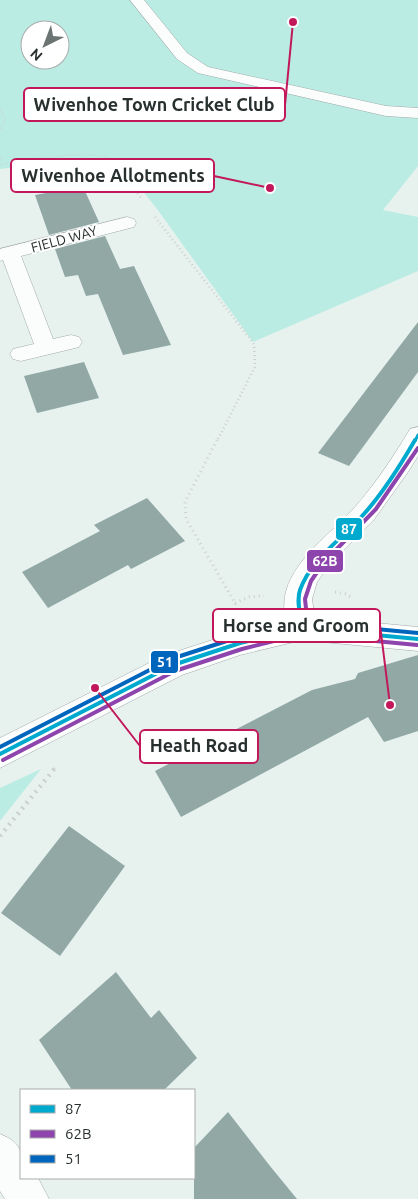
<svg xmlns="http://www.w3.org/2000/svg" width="418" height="1199" viewBox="0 0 418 1199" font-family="Ubuntu,sans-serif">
<rect width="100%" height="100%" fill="#e7f2ef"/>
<g fill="#baece3" fill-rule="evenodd">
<path d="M0 0H418V166L383 210 418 217V271L253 342 157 209 117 158 80 160 0 169ZM30 30H60V60H30Z"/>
<path d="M41 769 0 821V788Z"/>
</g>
<g fill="#91a8a5">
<path d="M80 180 99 222 49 235 35 195 46 193 43 186Z"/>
<path d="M105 236 120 269 134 266 171 345 123 355 98 294 86 296 78 275 65 277 55 249Z"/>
<path d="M418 322V372L349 466 318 453Z"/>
<path d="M84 362 99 398 37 413 24 376Z"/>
<path d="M147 498 185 541 131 569 128 565 48 608 22 572 100 531 94 525Z"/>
<path d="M418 655V731L384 742 368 717 181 817 155 771 312 690 355 679 358 673Z"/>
<path d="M69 826 125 866 60 956 1 913Z"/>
<path d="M116 972 151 1018 159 1010 197 1058 164 1090H72L39 1040Z"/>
<path d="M228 1112 270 1166 297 1199H194V1148Z"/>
</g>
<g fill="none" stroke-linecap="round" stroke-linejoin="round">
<g stroke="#a2a9a8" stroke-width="1">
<g id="minor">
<path d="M130 0H144L187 53 208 67 386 106 418 108V118L386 116 198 73 177 59Z"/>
<path d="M127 217 134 219 136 223 134 227 21 256 53 339 71 335 79 337 82 342 79 347 71 349 21 361 13 359 10 354 13 349 34 344 3 260 0 261V249Z"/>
<path d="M418 427V456L408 472 373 521 329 565 317 582 312 599 316 628 312 636 302 640 292 636C263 578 322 544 355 507 376 483 394 456 410 429Z"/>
<path d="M0 1134C25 1144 21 1154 21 1178H38L49 1199H5L0 1191Z"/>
</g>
</g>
<g stroke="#a2a9a8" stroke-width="1">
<path id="major" d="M302 616 418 627V651L302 640 240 655 182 675 0 768V738L163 656 240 631Z"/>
</g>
<g stroke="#cccfcf" stroke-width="2" stroke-dasharray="0.5 2" stroke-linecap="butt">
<path d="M0 108 5 120 0 130"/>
<path d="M0 157 2 161"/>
<path d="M0 165C25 161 91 147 112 160 122 167 129 181 136 191"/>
</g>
<g stroke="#cccfcf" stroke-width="2.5" stroke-dasharray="1 3" stroke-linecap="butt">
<path d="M135 190 141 198"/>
<path d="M155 217 254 344 255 367 217 441"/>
</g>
<g stroke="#cccfcf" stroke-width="3" stroke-dasharray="1 4" stroke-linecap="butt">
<path d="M217 440 185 502 186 519 235 603 236 611"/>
<path d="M335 592 346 594 352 598"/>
<path d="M235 603 249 597 264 596"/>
<path d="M54 769 57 765"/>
</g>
<path stroke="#cccfcf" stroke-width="4.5" stroke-dasharray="2 5" stroke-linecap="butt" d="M0 836 55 768"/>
<use href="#minor" fill="#fbfdfd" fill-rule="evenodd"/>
<use href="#major" fill="#fbfdfd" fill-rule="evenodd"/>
<g stroke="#fff" stroke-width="6">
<path id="bus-1-far1" d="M415 441 418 435"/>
</g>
<g stroke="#fff" stroke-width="8">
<g id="bus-1">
<path d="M302 628C301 616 296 602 300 590 311 559 342 539 363 515 384 492 400 466 415 440"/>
<path d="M0 754 173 665 240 643 302 628 418 639"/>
</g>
</g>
<g stroke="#fff" stroke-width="8">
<g id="bus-2">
<path d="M308 627 305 599 311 581 324 562 376 509 418 448"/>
<path d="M3 760 175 671 242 649 302 634 417 645"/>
</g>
</g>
<g stroke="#fff" stroke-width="8">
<path id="bus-3" d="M0 747 171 659 239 637 302 622 418 633"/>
</g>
<use href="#bus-1-far1" stroke="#00a9ce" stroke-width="3"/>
<use href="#bus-1" stroke="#00a9ce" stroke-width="4"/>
<use href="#bus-2" stroke="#8e44ad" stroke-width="4"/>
<use href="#bus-3" stroke="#0065bd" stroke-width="4"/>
</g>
<g text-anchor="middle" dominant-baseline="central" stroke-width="4" stroke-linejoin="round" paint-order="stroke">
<g font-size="14" fill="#28302f" stroke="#fff">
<text transform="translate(64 239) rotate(-15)">FIELD WAY</text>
</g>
</g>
<path fill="none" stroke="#c2185b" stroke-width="2" d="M293 22L285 105M270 188L214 176M390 705L380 625M95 688L140 746"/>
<g fill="#c2185b" stroke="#fff" stroke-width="2">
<circle cx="293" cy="22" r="5"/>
<circle cx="270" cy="188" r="5"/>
<circle cx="390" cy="705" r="5"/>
<circle cx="95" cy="688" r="5"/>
</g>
<g fill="#fff" stroke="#c2185b" stroke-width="2">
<rect x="24" y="88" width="261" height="33" rx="5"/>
<rect x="11" y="159" width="203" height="33" rx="5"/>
<rect x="213" y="609" width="167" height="33" rx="5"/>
<rect x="140" y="730" width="118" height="33" rx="5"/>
</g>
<g font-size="18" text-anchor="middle" font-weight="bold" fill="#28302f">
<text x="154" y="111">Wivenhoe Town Cricket Club</text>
<text x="113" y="182">Wivenhoe Allotments</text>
<text x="296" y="632">Horse and Groom</text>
<text x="199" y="752">Heath Road</text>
</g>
<g stroke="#fff" stroke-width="2">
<rect x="335" y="517" width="28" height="24" rx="5" fill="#00a9ce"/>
<rect x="306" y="549" width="38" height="24" rx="5" fill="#8e44ad"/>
<rect x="150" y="650" width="29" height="24" rx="5" fill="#0065bd"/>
</g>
<g font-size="14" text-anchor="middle" font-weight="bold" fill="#fff">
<text x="349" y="534">87</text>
<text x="325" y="566">62B</text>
<text x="165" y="667">51</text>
</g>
<rect x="20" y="1089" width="175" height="90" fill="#ffffff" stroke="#a9acac"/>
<rect x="30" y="1105" width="25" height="8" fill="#00a9ce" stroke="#a9acac"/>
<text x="65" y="1114" font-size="15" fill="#28302f">87</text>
<rect x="30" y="1130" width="25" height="8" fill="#8e44ad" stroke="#a9acac"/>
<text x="65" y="1139" font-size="15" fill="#28302f">62B</text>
<rect x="30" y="1155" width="25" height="8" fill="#0065bd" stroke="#a9acac"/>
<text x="65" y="1164" font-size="15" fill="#28302f">51</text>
<g transform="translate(45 45) rotate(222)"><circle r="24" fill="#ffffff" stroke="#a9acac"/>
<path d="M0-4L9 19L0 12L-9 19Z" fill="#6b7472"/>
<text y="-8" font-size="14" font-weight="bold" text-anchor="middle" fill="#28302f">N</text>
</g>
</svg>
